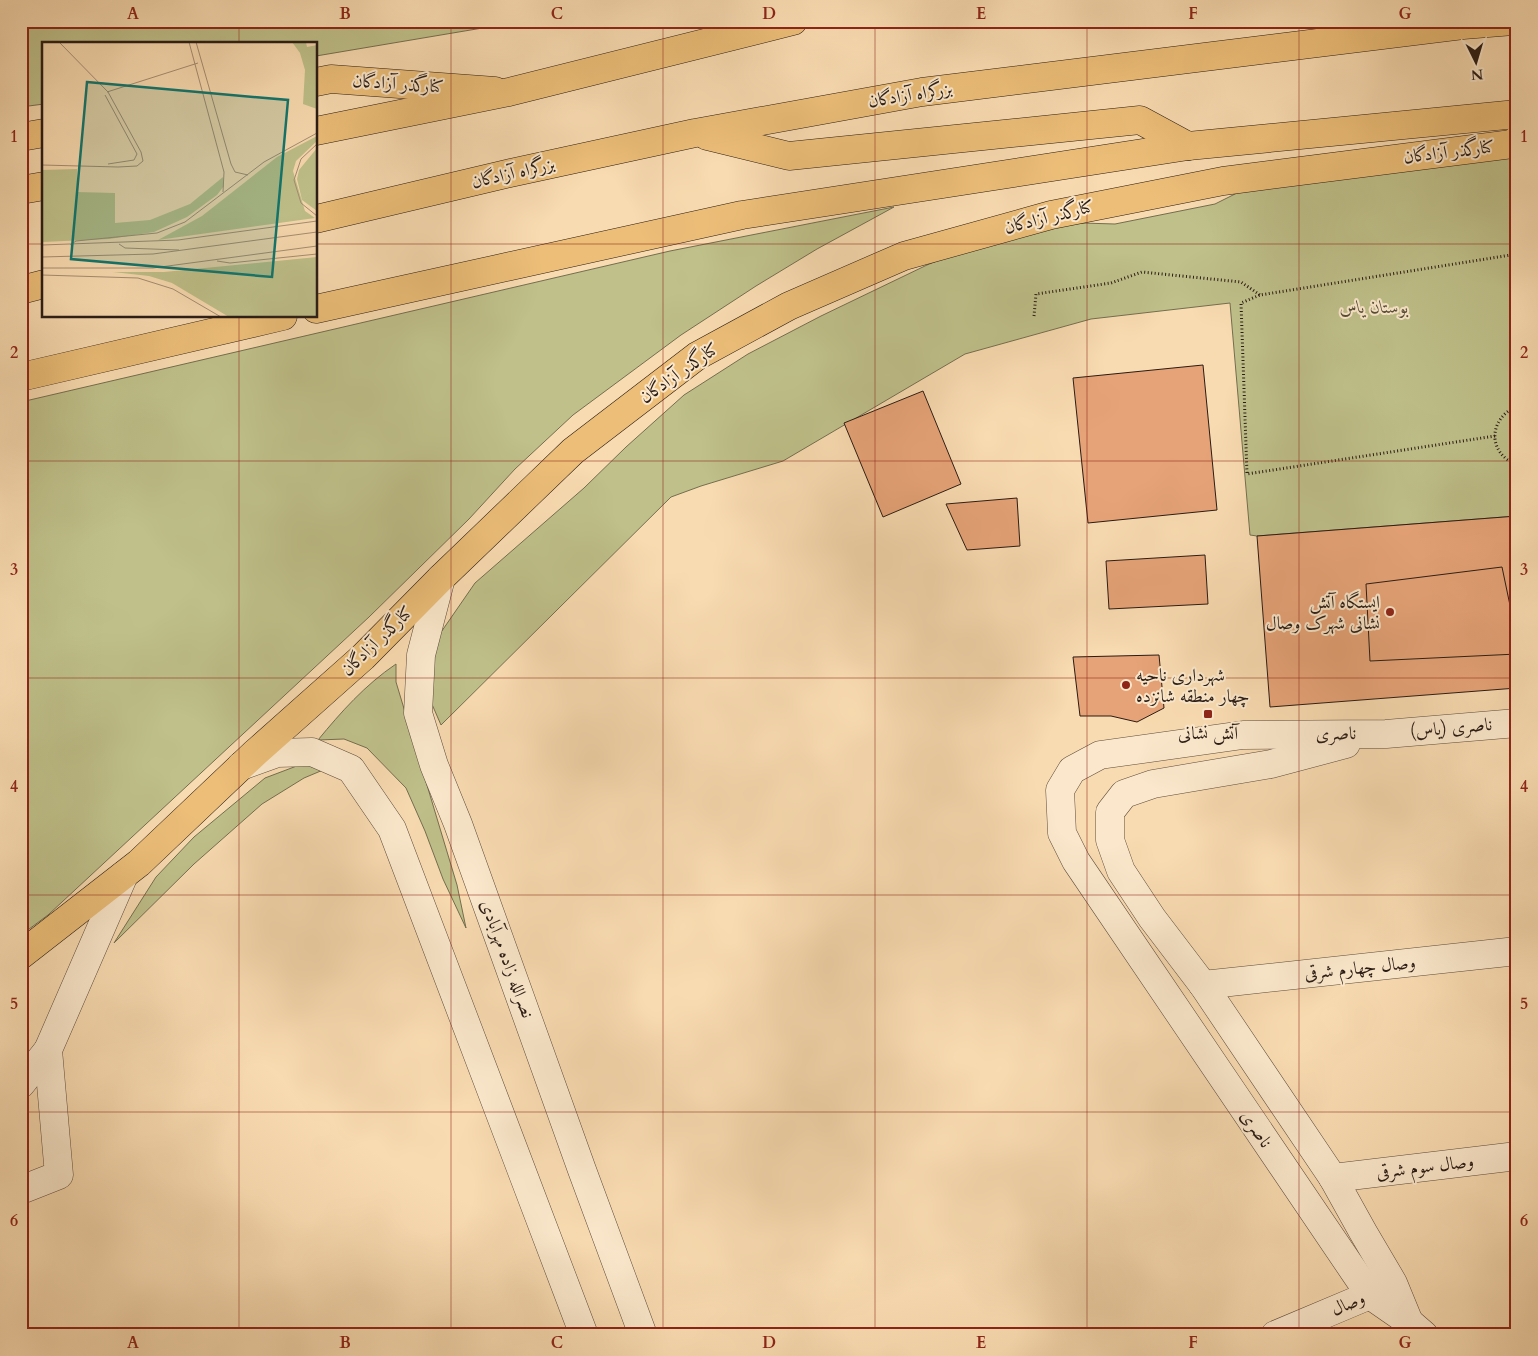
<svg xmlns="http://www.w3.org/2000/svg" width="1538" height="1356" viewBox="0 0 1538 1356" font-family="Cardo,Amiri,serif">
<rect width="100%" height="100%" fill="#f9dbb1"/>
<filter id="stains"><feTurbulence type="fractalNoise" baseFrequency=".004" numOctaves="4"/><feColorMatrix values="0 0 0 0 .2 0 0 0 0 .09 0 0 0 0 .02 0 0 0 .5 -.17"/></filter>
<radialGradient id="worn" r=".72"><stop offset=".6" stop-color="#630" stop-opacity="0"/><stop offset="1" stop-color="#630" stop-opacity=".3"/></radialGradient>
<g fill="#bfc08a" stroke="#746e50">
<path d="M21 21H524L316 56V44H44V104L21 107Z"/>
<path d="M1517 141V516L1257 536 1250 535 1230 303 1091 319 965 354 783 461 701 486 671 497 441 725 431 702 428 680 437 638 475 583 584 488 626 447 684 395 748 354 821 316 927 265 987 240 1049 222 1115 224 1215 204 1267 178Z"/>
<path d="M894 207 817 249 756 286 681 335 573 415 515 469 469 519 369 617 48 915 21 935V402L670 251Z"/>
<path d="M396 664V682L457 885 466 928 443 879 425 831 406 788 367 748 344 739 318 740C341 712 365 685 396 664Z"/>
<path d="M302 764 323 770 304 778 262 804 194 864 114 943 156 877 194 837 265 778Z"/>
</g>
<g fill="#e6a377" stroke="#291b15">
<path d="M1203 365 1217 510 1088 523 1073 378Z"/>
<path d="M923 391 961 484 883 517 844 423Z"/>
<path d="M1017 498 1020 546 967 550 946 504Z"/>
<path d="M1517 516V688L1270 707 1257 536Z"/>
<path d="M1205 555 1208 604 1109 609 1106 561Z"/>
<path d="M1502 567 1517 639V654L1370 661 1366 584Z"/>
<path d="M1159 655 1164 708 1137 722 1111 716H1080L1073 657Z"/>
</g>
<g fill="none" stroke-linecap="round" stroke-linejoin="round">
<g stroke="#5d4b3c" stroke-width="29">
<g id="minor">
<path d="M441 578 421 655 418 713 434 765 458 824 582 1170 643 1335"/>
<path d="M1346 744 1271 764 1153 784 1124 794 1110 812V840L1121 871 1152 918 1203 985 1333 1178 1363 1232 1393 1283 1409 1322"/>
<path d="M241 766 277 753 312 752 351 769 392 829 584 1335"/>
<path d="M1203 985 1517 951"/>
<path d="M21 1084 48 1050"/>
<path d="M1333 1178 1517 1156"/>
<path d="M21 1190 59 1175 48 1050 124 875"/>
<path d="M1275 1335 1370 1295 1385 1287"/>
<path d="M1424 1335 1409 1322 1370 1295 1076 861 1062 833 1060 790 1072 770 1100 755 1243 735 1386 734 1517 723"/>
</g>
</g>
<g stroke="#291b15" stroke-width="29">
<g id="major">
<path d="M316 82 331 79 495 91"/>
<path d="M21 137 44 133"/>
<path d="M316 309 742 215 1188 146 1517 114"/>
<path d="M21 377 283 316"/>
</g>
</g>
<g stroke="#291b15" stroke-width="29">
<g id="highway">
<path d="M316 131 509 92 793 21"/>
<path d="M707 136 789 156 1140 120 1188 146"/>
<path d="M21 190 44 186"/>
<path d="M316 219 506 174 695 133 922 92 1463 25 1513 21"/>
<path d="M21 290 44 284"/>
<path d="M21 955 139 863 255 753 363 657 441 578 573 451 697 356 789 306 904 256 1051 215 1223 181 1512 144 1517 140"/>
</g>
</g>
<g stroke="#291b15" stroke-width="3" stroke-dasharray="1 2.5" stroke-linecap="butt">
<path d="M1512 255 1517 306"/>
<path d="M1034 316 1036 294 1111 283 1142 272 1241 282 1260 295"/>
<path d="M1517 406C1488 419 1487 453 1517 465"/>
<path d="M1495 436 1247 474 1241 303 1260 295 1517 254"/>
</g>
<use href="#minor" stroke="#fbe8cc" stroke-width="28"/>
<use href="#major" stroke="#ecbe78" stroke-width="28"/>
<use href="#highway" stroke="#ecbe78" stroke-width="28"/>
</g>
<path fill="none" stroke="#8f2418" stroke-width="1" stroke-opacity="0.55" d="M239 21V44M451 21V1335M663 21V1335M875 21V1335M1087 21V1335M1299 21V1335M21 244H44M316 244H1517M239 316V1335M21 461H1517M21 678H1517M21 895H1517M21 1112H1517"/>
<g fill="#8f2418" stroke="#fbe8cc" stroke-width="2">
<circle cx="1390" cy="612" r="5"/>
<circle cx="1126" cy="685" r="5"/>
<rect x="1203" y="709" width="10" height="10" rx="2.5"/>
</g>
<g text-anchor="middle" dominant-baseline="central" stroke-width="4" stroke-linejoin="round" paint-order="stroke">
<g font-size="18" fill="#291b15" stroke="#fbe8cc">
<text transform="translate(398 84) rotate(4)">کنارگذر آزادگان</text>
<text transform="translate(910 95) rotate(-9)">بزرگراه آزادگان</text>
<text transform="translate(1449 152) rotate(-7)">کنارگذر آزادگان</text>
<text transform="translate(513 173) rotate(-13)">بزرگراه آزادگان</text>
<text transform="translate(1049 217) rotate(-14)">کنارگذر آزادگان</text>
<text transform="translate(679 373) rotate(-35)">کنارگذر آزادگان</text>
<text transform="translate(377 641) rotate(-44)">کنارگذر آزادگان</text>
<text transform="translate(1451 728) rotate(-5)">ناصری (یاس)</text>
<text transform="translate(1336 734) rotate(-1)">ناصری</text>
<text transform="translate(507 959) rotate(70)">نصرالله زاده مهرآبادی</text>
<text transform="translate(1360 968) rotate(-6)">وصال چهارم شرقی</text>
<text transform="translate(1256 1129) rotate(56)">ناصری</text>
<text transform="translate(1425 1167) rotate(-7)">وصال سوم شرقی</text>
<text transform="translate(1348 1304) rotate(-23)">وصال</text>
</g>
<g font-size="18" font-style="italic" fill="#564d38" stroke="#fbe8cc">
<text x="1374" y="307">بوستان یاس</text>
</g>
<g font-size="18" fill="#291b15" stroke="#fbe8cc" text-anchor="end">
<text x="1380" y="602">ایستگاه آتش<tspan x="1380" dy="21">نشانی شهرک وصال</tspan></text>
<text x="1136" y="675" text-anchor="start">شهرداری ناحیه<tspan x="1136" dy="21">چهار منطقه شانزده</tspan></text>
<text x="1208" y="733" text-anchor="middle">آتش نشانی</text>
</g>
</g>
<g transform="translate(42 42)">
<rect width="275" height="275" fill="#f9dbb1"/>
<path d="M250 0H264L265 5 275 3V67L261 62 263 28 258 11ZM275 94V99L254 119 251 129 263 169 273 176 116 198 160 174 235 115ZM275 106V169L260 158 255 137 257 128ZM35 127V150L73 151V181L108 178 148 162 181 135 182 144 175 153 145 175 112 190 67 197 0 200V128ZM275 215V275H187L130 241 107 234 71 230H122Z" fill="#bfc08a"/>
<path fill="none" stroke="#a68e73" stroke-width="1" d="M147 0 182 130 181 150M154 0 189 122 193 130 206 133M65 50 156 21M63 53 95 112 92 118 66 122M275 102 259 117 252 138 259 161 275 174M0 123 76 125 95 124 101 119 99 110 66 50 17 0M77 202 83 206 137 208M0 203 136 198 275 179M28 203 34 199 115 191 143 180 222 120 275 91M0 215 111 212 275 190M175 219 188 221 275 212M0 226H111L275 204M0 233 96 236 131 247 179 275"/>
<path fill="#0f766e" fill-opacity="0.15" stroke="#0f766e" stroke-width="2.5" d="M45 40 246 58 230 235 29 217Z"/>
<rect width="275" height="275" fill="none" stroke="#291b15" stroke-width="2.5"/>
</g>
<rect width="1538" height="1356" fill="none" stroke="#f9dbb1" stroke-width="55"/>
<g transform="translate(1476 62) rotate(175)" stroke="#fbe8cc" stroke-width="4" paint-order="stroke">
<path d="M0-4L9 19L0 12L-9 19Z" fill="#291b15"/>
<text y="-8" font-size="14" font-weight="bold" text-anchor="middle" fill="#291b15">N</text>
</g>
<rect x="28" y="28" width="1482" height="1300" fill="none" stroke="#8f2418" stroke-width="2"/>
<g font-size="16" text-anchor="middle" font-weight="bold" fill="#8f2418">
<text x="133" y="19">A</text>
<text x="345" y="19">B</text>
<text x="557" y="19">C</text>
<text x="769" y="19">D</text>
<text x="981" y="19">E</text>
<text x="1193" y="19">F</text>
<text x="1405" y="19">G</text>
<text x="14" y="142">1</text>
<text x="1524" y="142">1</text>
<text x="14" y="358">2</text>
<text x="1524" y="358">2</text>
<text x="14" y="575">3</text>
<text x="1524" y="575">3</text>
<text x="14" y="792">4</text>
<text x="1524" y="792">4</text>
<text x="14" y="1009">5</text>
<text x="1524" y="1009">5</text>
<text x="14" y="1226">6</text>
<text x="1524" y="1226">6</text>
<text x="133" y="1348">A</text>
<text x="345" y="1348">B</text>
<text x="557" y="1348">C</text>
<text x="769" y="1348">D</text>
<text x="981" y="1348">E</text>
<text x="1193" y="1348">F</text>
<text x="1405" y="1348">G</text>
</g>
<rect width="100%" height="100%" filter="url(#stains)"/>
<rect width="100%" height="100%" fill="url(#worn)"/>
</svg>
